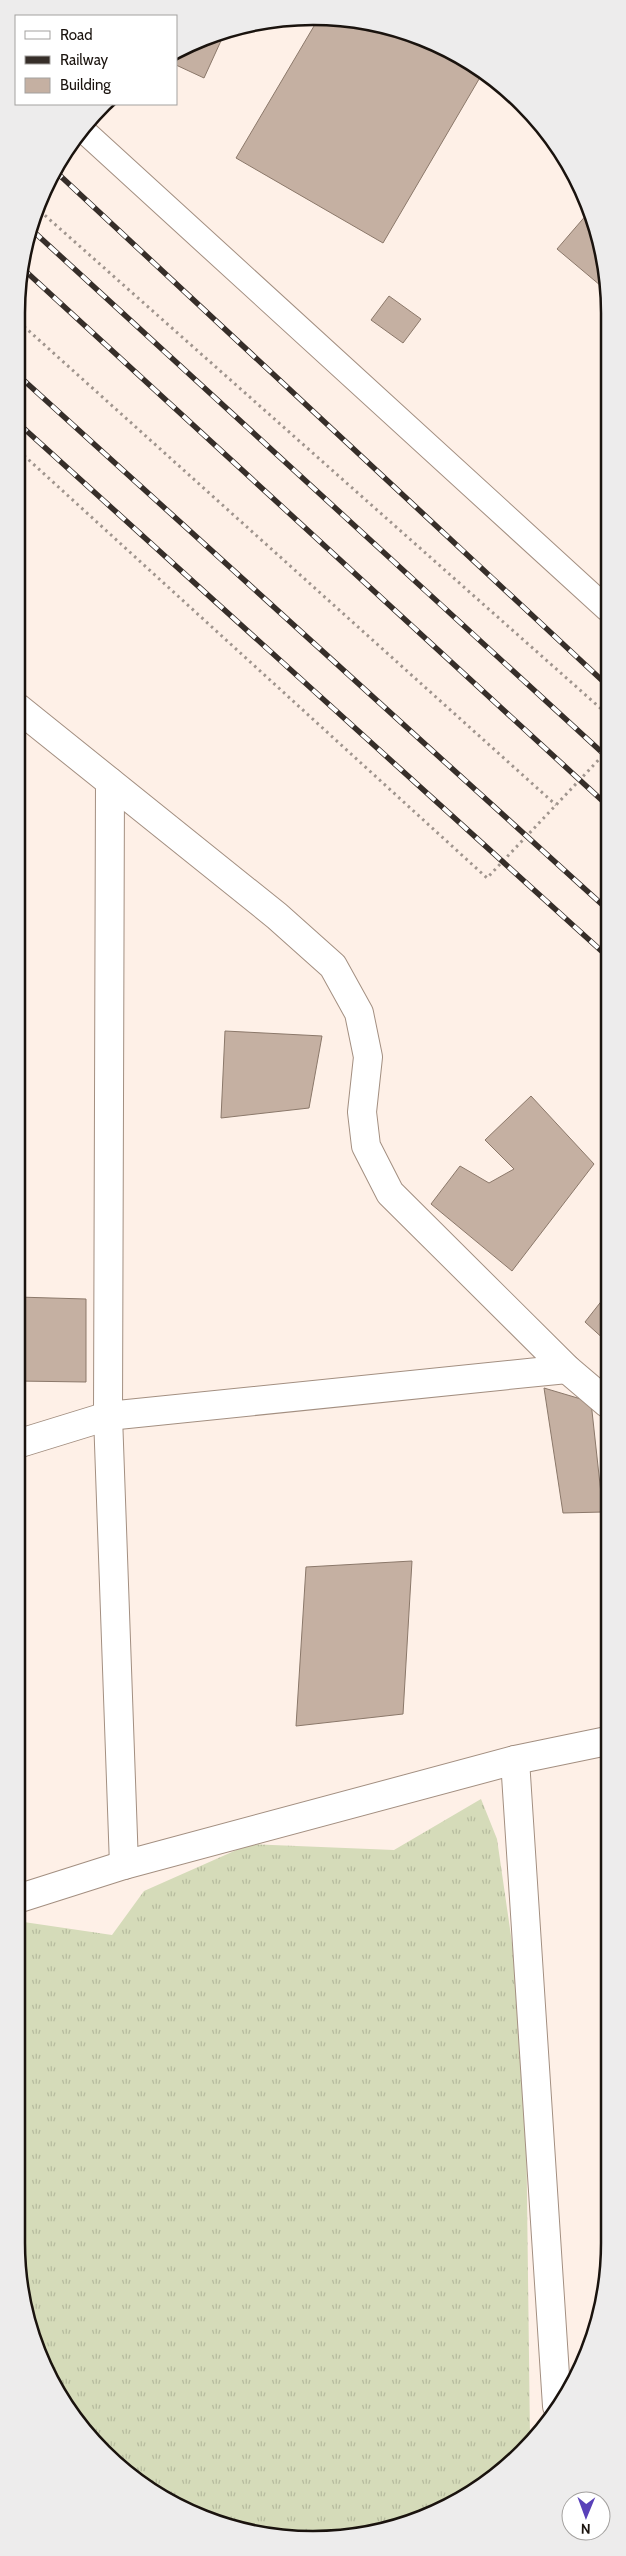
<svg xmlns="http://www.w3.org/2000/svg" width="626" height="2556" viewBox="0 0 626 2556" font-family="Cabin,sans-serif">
<defs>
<pattern id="grass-tufts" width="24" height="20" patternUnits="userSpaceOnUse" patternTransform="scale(1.25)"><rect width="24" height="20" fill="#d5dbb9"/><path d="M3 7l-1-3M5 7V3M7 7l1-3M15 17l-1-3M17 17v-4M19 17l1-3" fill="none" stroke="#b6bb9e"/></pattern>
</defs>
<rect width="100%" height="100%" fill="#fef0e7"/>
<path fill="url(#grass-tufts)" d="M481 1799 497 1839 525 2033 530 2437 494 2478 390 2530 293 2539 182 2509 90 2439 39 2356 16 2243 17 1921 112 1935 144 1891 250 1844 394 1850Z"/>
<g fill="#c5b0a2" stroke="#8b786a">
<path d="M352 19 445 47 482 74 383 243 236 158 317 21Z"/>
<path d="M225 32 204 78 176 65V56Z"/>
<path d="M588 213 607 275V291L557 249Z"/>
<path d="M389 296 421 319 403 343 371 320Z"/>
<path d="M225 1031 322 1036 309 1108 221 1118Z"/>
<path d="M531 1096 594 1164 512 1271 431 1204 460 1166 489 1183 514 1169 485 1140Z"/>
<path d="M607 1294V1342L585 1322Z"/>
<path d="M17 1297 86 1299V1382L17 1381Z"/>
<path d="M544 1388 591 1402 603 1512 563 1513Z"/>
<path d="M412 1561 403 1714 296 1726 306 1567Z"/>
</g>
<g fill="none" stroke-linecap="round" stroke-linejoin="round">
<g stroke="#a38f81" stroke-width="26">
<path id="service" d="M85 132 607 609"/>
</g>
<g stroke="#a38f81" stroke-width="30">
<g id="minor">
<path d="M18 708 277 916 333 966 359 1013 368 1057 362 1112 366 1146 390 1193 567 1369 607 1403"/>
<path d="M110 782 108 1416 124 1865"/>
<path d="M17 1444 108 1416 567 1369"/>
<path d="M515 1760 557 2406"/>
<path d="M17 1899 124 1865 515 1760 607 1741"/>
</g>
</g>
<g stroke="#a0958e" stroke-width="3" stroke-dasharray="2.5 4" stroke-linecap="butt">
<path d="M40 211 607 714"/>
<path d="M19 322 556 805"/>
<path d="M19 451 487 878 607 751"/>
</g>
<use href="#service" stroke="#fff" stroke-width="24"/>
<use href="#minor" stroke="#fff" stroke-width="28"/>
<g stroke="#362e29" stroke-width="5.5">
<g id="rail">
<path d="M54 170 607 685"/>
<path d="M33 231 607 757"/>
<path d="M21 267 607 805"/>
<path d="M19 376 607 909"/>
<path d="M19 424 607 956"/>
</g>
</g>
<use href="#rail" stroke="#fff" stroke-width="4" stroke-dasharray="11" stroke-linecap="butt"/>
</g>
<path d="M0 0H626V2556H0ZM313 25H313A288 288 0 0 1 601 313V2243A288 288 0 0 1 313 2531H313A288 288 0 0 1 25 2243V313A288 288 0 0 1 313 25Z" fill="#edecec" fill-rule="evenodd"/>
<path fill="none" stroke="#1a130e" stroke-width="2.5" d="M313 25H313A288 288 0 0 1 601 313V2243A288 288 0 0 1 313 2531H313A288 288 0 0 1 25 2243V313A288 288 0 0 1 313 25Z"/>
<rect x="15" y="15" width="162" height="90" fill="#ffffff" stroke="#a3a19f"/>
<rect x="25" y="31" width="25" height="8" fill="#ffffff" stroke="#a3a19f"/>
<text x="60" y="40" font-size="15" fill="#1a130e">Road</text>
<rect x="25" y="56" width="25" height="8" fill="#362e29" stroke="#a3a19f"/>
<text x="60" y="65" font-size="15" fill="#1a130e">Railway</text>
<rect x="25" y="78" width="25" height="15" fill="#c5b0a2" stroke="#a3a19f"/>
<text x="60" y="90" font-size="15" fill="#1a130e">Building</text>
<g transform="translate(586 2516) rotate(181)"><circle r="24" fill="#ffffff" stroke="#a3a19f"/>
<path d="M0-4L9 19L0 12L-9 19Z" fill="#5941b9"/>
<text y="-8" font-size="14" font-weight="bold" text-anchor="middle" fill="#1a130e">N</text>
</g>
</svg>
